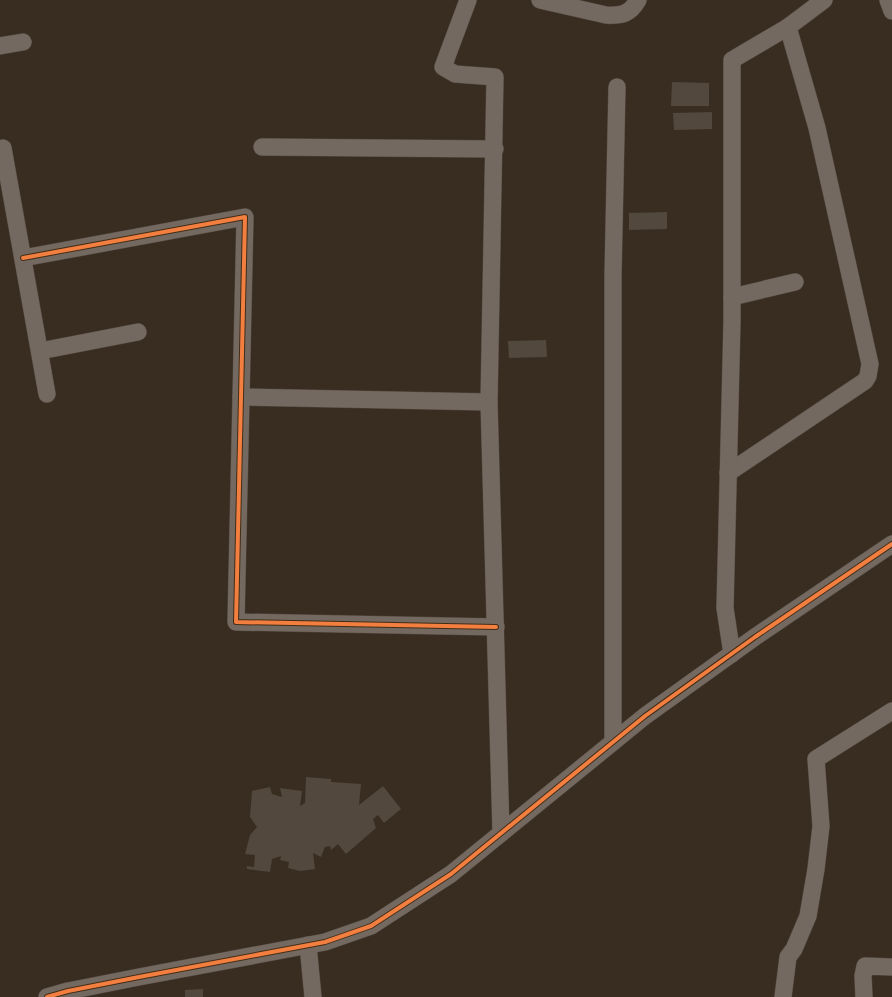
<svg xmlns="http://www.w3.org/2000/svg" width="892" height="997" viewBox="0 0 892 997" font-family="Barlow,sans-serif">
<rect width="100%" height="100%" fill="#382d20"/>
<g fill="#52483d">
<path d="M672 82 709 83V106H671Z"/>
<path d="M712 112V129L674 130 673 113Z"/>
<path d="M667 212V229L629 230V213Z"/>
<path d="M546 340 547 357 509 358 508 341Z"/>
<path d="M306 777 331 779V782L361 784 359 805 383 786 401 809 384 823 378 815 373 819 376 828 346 854 338 844 331 850 330 846 325 847 321 857 313 853 315 869 300 871 288 868 289 862 280 860 281 856 272 859 270 872 247 869V866L254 867 255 855 245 854 250 835 257 827 250 817 252 791 270 787 272 794 282 797 280 788 302 791 300 806 305 803Z"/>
<path d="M203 989V997H185V990Z"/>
</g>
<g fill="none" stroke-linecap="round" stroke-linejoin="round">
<g stroke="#52483e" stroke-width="18">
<g id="minor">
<path d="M468 0 443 67 455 74 495 77 489 402 501 833"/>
<path d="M540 0 606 15C622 16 630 14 638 0"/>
<path d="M888 0 892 11"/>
<path d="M0 46 23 42"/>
<path d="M262 147 495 149"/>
<path d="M0 149 3 148 47 394"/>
<path d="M23 258 245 217 236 622 496 627"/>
<path d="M732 297 795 282"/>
<path d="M40 351 138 332"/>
<path d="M241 397 489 402"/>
<path d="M728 473 865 381 868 376 870 364 817 128 788 27 824 0"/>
<path d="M732 654 725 608 732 321V60L788 27"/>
<path d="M613 742V275L617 87"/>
<path d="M308 945 313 997"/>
<path d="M47 997 68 991 139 977 325 942 371 926 451 874 645 716 755 637 892 544"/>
<path d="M783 997 788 957 794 949 808 916 816 869 821 826 816 759 892 711"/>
<path d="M864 997 863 976 865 966 892 967"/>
</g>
</g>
<use href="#minor" stroke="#736960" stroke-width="17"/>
<g stroke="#432d16" stroke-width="6">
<g id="cycleway">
<path d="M23 258 245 217 236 622 496 627"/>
<path d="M47 997 68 991 139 977 325 942 371 926 451 874 645 716 755 637 892 544"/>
</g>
</g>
<use href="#cycleway" stroke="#f27e40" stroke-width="4"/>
</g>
</svg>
